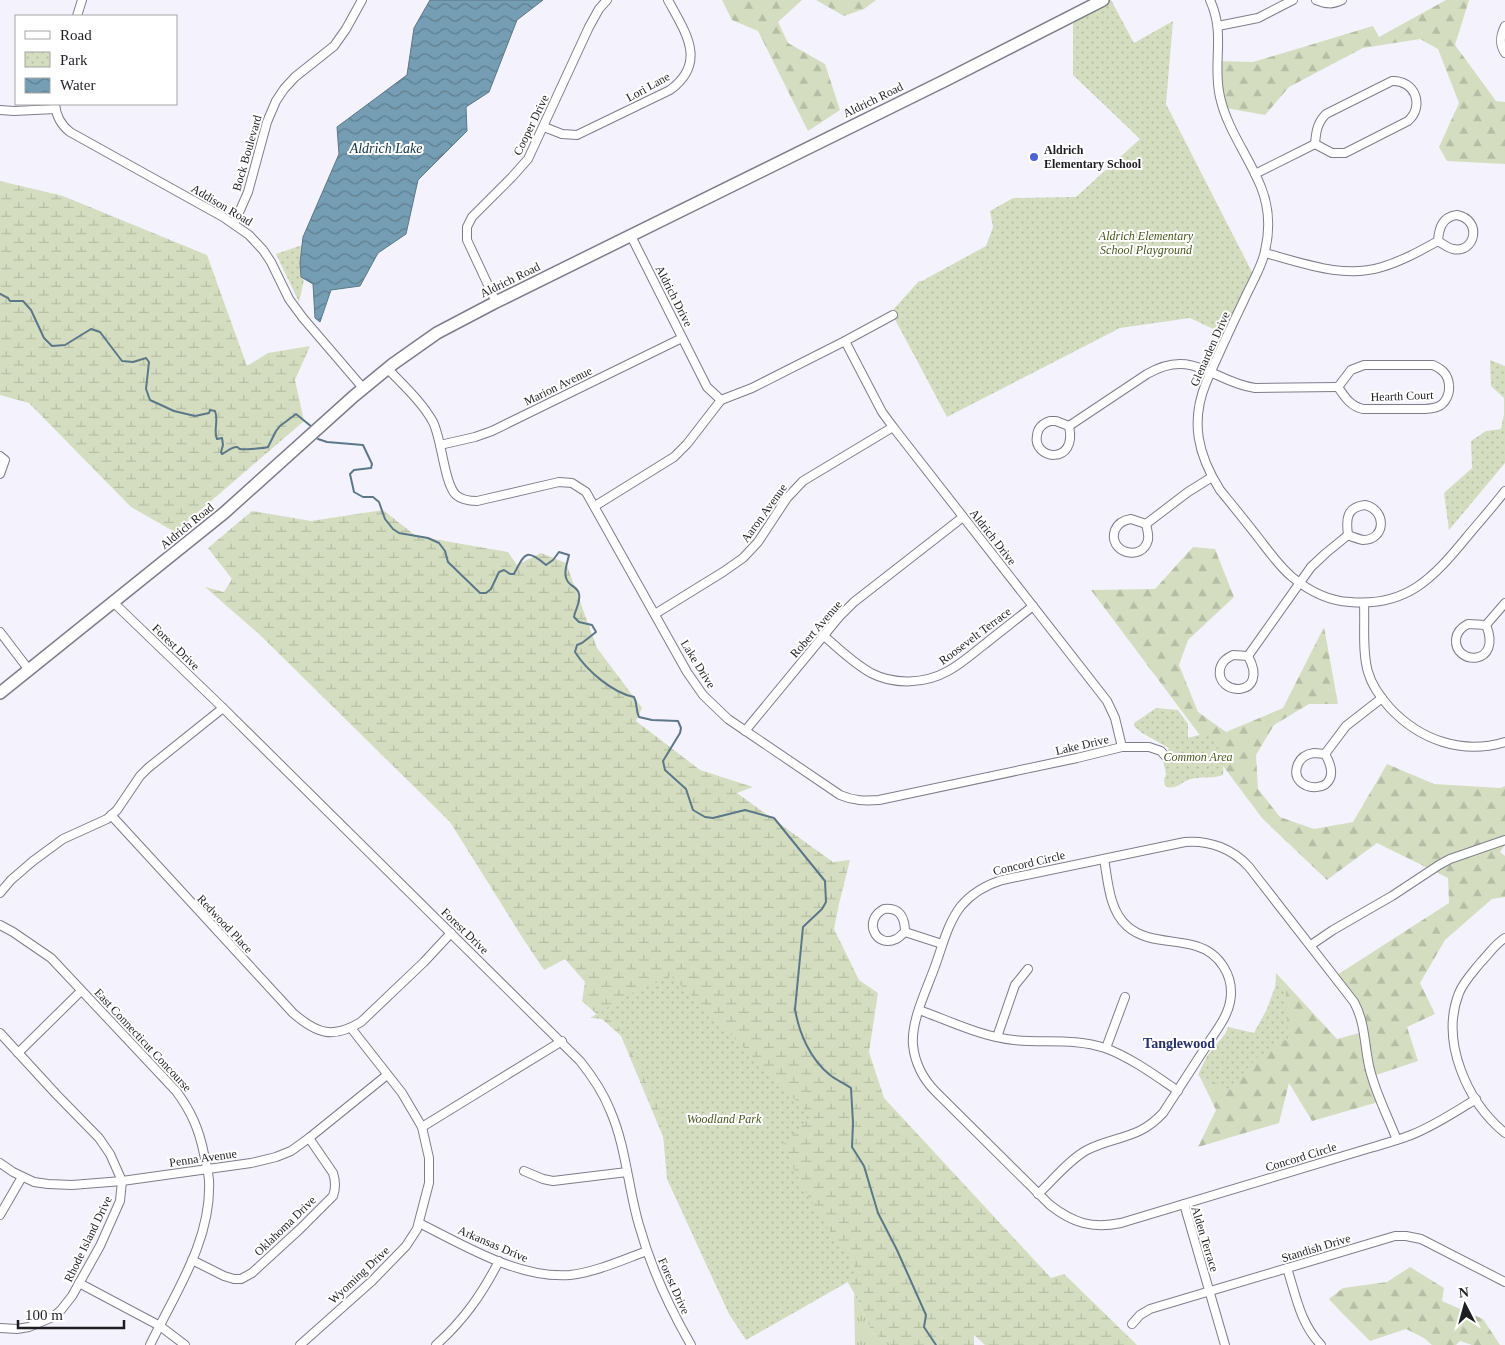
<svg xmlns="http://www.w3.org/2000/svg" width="1505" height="1345" viewBox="0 0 1505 1345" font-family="'Times New Roman',serif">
<defs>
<pattern id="grass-tufts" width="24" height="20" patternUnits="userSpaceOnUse" patternTransform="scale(1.25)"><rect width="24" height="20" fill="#d4ddc0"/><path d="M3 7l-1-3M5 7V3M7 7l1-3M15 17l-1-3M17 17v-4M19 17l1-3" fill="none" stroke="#b6bda5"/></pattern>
<pattern id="forest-firs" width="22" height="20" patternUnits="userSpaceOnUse" patternTransform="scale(1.25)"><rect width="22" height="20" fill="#d4ddc0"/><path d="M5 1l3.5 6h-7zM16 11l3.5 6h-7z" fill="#b6bda5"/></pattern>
<pattern id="wetland-marsh" width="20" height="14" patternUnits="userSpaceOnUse" patternTransform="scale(1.25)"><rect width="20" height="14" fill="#d4ddc0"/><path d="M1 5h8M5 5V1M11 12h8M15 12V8" fill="none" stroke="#b6bda5"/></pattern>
<pattern id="park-dots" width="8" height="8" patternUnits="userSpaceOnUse" patternTransform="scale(1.25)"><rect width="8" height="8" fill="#d4ddc0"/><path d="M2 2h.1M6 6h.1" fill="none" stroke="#b6bda5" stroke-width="1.8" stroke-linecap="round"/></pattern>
<pattern id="water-waves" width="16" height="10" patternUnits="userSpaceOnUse" patternTransform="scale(1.25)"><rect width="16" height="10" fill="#759db3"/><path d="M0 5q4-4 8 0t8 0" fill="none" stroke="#5f7f91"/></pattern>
</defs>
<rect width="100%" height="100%" fill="#f4f3fd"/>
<path fill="url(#grass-tufts)" d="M854 1293 873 1334 891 1342 892 1345H855Z"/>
<g fill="url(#forest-firs)">
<path d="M722 0H802L778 22 788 43 825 64 840 110 808 131 758 31 732 20Z"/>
<path d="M816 0H876L864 9 844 16Z"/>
<path d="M1446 0H1469L1455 45 1496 101 1505 102V164L1447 161 1439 147 1459 103 1438 49 1420 39 1363 48 1289 87 1265 115 1220 107 1216 61 1253 62 1373 26 1379 37Z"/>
<path d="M1193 547 1215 549 1234 597 1188 640 1179 665 1198 712 1226 732 1283 708 1324 627 1338 704H1309L1274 725 1256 755 1258 789 1280 817 1314 829 1353 822 1387 764 1434 784 1500 788 1505 786V845L1500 852 1505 856V897L1492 899 1445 940 1420 983 1435 1014 1407 1027 1418 1061 1373 1076 1382 1101 1312 1121 1289 1083 1279 1123 1198 1147 1216 1110 1199 1075 1264 1037 1275 994 1276 973 1337 1039 1367 1031 1337 975 1449 903 1448 878 1377 843 1327 880 1262 818 1091 590 1155 589Z"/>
<path d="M1410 1267 1444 1288 1442 1301 1483 1319 1500 1345H1472L1460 1341 1456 1345H1432L1424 1338 1406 1329 1370 1341 1340 1311 1329 1299 1343 1288 1387 1282Z"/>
</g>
<g fill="url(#wetland-marsh)">
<path d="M0 181 63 196 207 255 247 366 268 353 310 346 295 380 304 421 175 532 131 507 29 403 0 395Z"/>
<path d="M383 510 416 536 508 552 517 565 541 553 566 563 597 648 642 708 636 721 700 770 753 787 737 793 833 862 850 860 839 904 834 929 859 980 878 993 869 1052 884 1098 1051 1278 1064 1274 1137 1345H985L974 1335V1345H892L891 1342 873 1334 854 1293 846 1279 669 1151 621 1036 582 1001 585 982 565 959 544 970 522 937 450 822 259 634 205 587 224 592 232 579 208 548 252 511 311 521Z"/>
</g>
<g fill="url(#park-dots)">
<path d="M1104 0H1111L1134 43 1173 21 1166 104 1254 276 1226 335 1190 318 1120 328 947 417 891 312 919 281H922L986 246 993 227 990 211 1013 198 1076 197 1140 139 1073 75V15Z"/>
<path d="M302 245 301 277 304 280 299 302 276 254Z"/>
<path d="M1490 360 1505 366V463L1449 530 1444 493 1472 468 1471 441 1486 431 1501 429 1504 414V398L1491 386Z"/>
<path d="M1156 708 1178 710 1188 724V738L1206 733C1210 740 1213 741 1217 746 1223 754 1224 765 1223 775 1211 779 1202 776 1191 779 1180 782 1176 791 1165 786L1164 780 1166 774 1163 760 1169 748 1142 733 1134 726V723Z"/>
<path d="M671 976 702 1005 811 1116 784 1144 796 1174 819 1215 860 1275 746 1340 729 1314 667 1179 661 1112 615 1020 590 1018 628 995Z"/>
<path d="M1276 984 1286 988 1288 1038 1258 1057 1228 1089 1198 1075 1207 1056 1225 1034 1228 1027 1254 1033 1267 1009Z"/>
</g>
<path fill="url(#water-waves)" stroke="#5b7788" d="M430 0H543L517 20 489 92 466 107 467 131 418 180 406 234 378 253 360 286 331 290 320 322 315 318 313 284 301 277 300 263 303 237 339 154 337 127 407 75 414 28Z"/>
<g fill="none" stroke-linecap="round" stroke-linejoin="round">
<g stroke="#5b7788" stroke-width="2">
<path d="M0 294 8 298 10 301H23L31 310 44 338 52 346 65 345 91 329 100 332 122 361 133 362 146 358 149 362 146 389 150 400 174 411 195 416 209 413 210 410 215 411C219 421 213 430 217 439L222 438 223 445 221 452 222 454C227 452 232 446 237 447 238 447 239 449 240 449 244 450 265 448 268 447L276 431 280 426 296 414 312 427"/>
<path d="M318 439 327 442 363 445 372 464 371 468 354 470 350 474 354 492 363 497H373L379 502 385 519 393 529 399 533 428 538 439 543 445 551 448 562 480 593H486L491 589 499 572 504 570 510 574H514C525 553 526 548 546 565L553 560 559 552 569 555C567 565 561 577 571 585 575 587 578 590 579 594 581 603 575 609 574 617L579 622 592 625 596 632 582 643 577 645 575 652C587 671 613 693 634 697 638 704 635 709 639 717L652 720 678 721 681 728 680 733 663 761 665 770 686 789 693 810 705 817 713 818 745 810 774 818 825 881 826 902 822 909 803 927 795 1009C799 1033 810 1059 830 1075 836 1080 844 1083 851 1088L853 1123 852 1147 864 1166 878 1213 897 1250 926 1315 924 1327 936 1345"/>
</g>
<g stroke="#7e7d8b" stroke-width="10">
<g id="minor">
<path d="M1210 0C1226 35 1212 63 1220 97 1227 129 1249 157 1261 187 1269 207 1270 230 1265 251 1262 267 1251 284 1244 300 1231 327 1218 355 1206 383 1190 422 1198 455 1220 490 1233 506 1247 523 1260 540 1270 553 1280 567 1292 577 1309 591 1329 601 1350 602 1407 607 1433 578 1466 538 1479 522 1493 507 1505 491"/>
<path d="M1316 0C1326 4 1332 5 1342 0"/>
<path d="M77 16 82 0"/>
<path d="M1218 26 1258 18 1293 0"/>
<path d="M1505 26C1500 36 1499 44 1505 53"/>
<path d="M1392 81C1415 80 1425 106 1408 121L1345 153H1332L1315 144C1316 132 1317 123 1326 114Z"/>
<path d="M55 104C56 116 61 125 70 132L223 217 249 235 263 250 271 262 289 299 303 318 363 388"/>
<path d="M0 110 14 111 55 109"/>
<path d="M544 127 562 134 577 135 670 90C708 62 685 32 668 0"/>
<path d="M1255 174 1315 144"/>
<path d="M1457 215C1483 220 1475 254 1453 249 1448 248 1443 244 1438 241 1439 228 1442 217 1457 215Z"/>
<path d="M234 224 248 192 267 122 276 101 284 89 295 77 334 46 346 29 362 0"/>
<path d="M631 236 707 387 721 400 752 388 845 341 893 315"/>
<path d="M1265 253C1303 263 1343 279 1382 267 1402 261 1420 251 1438 241"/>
<path d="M496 302 467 240V227L472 217 512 177 528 159 589 27 599 9 607 0"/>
<path d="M845 341 882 412 893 427 1107 701 1115 718 1122 747"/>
<path d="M1364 365H1433C1442 369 1448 374 1449 385 1450 393 1446 404 1437 407 1429 410 1419 409 1410 409 1394 409 1379 409 1363 409 1350 406 1345 397 1338 387L1351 370Z"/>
<path d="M388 369C403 385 422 402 433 422 442 440 444 483 456 495 462 500 469 501 477 501L559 482 572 483 586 492 687 672 703 695 728 719 840 795C854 801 865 801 879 800L1077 758 1122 747H1149L1161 751 1165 756"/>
<path d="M1050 421H1056L1069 426C1078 466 1032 460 1037 435 1038 427 1044 423 1050 421Z"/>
<path d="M1069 426 1147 374C1193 347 1213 382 1255 388L1338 387"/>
<path d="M440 445 475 437 492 431 682 338"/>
<path d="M0 456 5 460 0 474"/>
<path d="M1365 505C1387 510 1386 540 1363 540 1358 539 1353 537 1348 535 1346 520 1346 507 1365 505Z"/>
<path d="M595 506 674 457 687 444 721 400"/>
<path d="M1131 519 1146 524C1147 529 1149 535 1148 540 1142 563 1107 552 1115 530 1118 523 1124 520 1131 519Z"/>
<path d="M1146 524 1188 492 1212 477"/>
<path d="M114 603 223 708 580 1061C592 1076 603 1092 610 1110 626 1146 628 1188 639 1225 651 1268 669 1307 691 1345"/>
<path d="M1364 604C1365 625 1362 652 1368 672 1372 686 1381 698 1390 708 1420 740 1462 755 1505 742"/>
<path d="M655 614 723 572 743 558 758 542 787 498 803 481 893 427"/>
<path d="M1468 624 1486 625C1503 666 1454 666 1456 639 1457 631 1462 627 1468 624Z"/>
<path d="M1486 625 1505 603"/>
<path d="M0 632 29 670"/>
<path d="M823 635C838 648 853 663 871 673 894 685 925 684 948 671 961 664 973 653 985 644 1001 631 1017 619 1033 606"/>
<path d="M1233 655 1248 656C1271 698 1215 697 1220 669 1222 661 1227 658 1233 655Z"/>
<path d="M1248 656 1311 567 1326 553 1348 535"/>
<path d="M745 731 839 617 854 602 963 517"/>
<path d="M1314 753 1325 754C1351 798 1285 795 1298 764 1301 757 1307 754 1314 753Z"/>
<path d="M1325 754 1346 726 1382 698"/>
<path d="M111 815 293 1013C317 1034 333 1039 361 1022L424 962 451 933"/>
<path d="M0 893 11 880 33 861 63 839 107 819 117 810 140 776 148 768 223 708"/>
<path d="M884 909C900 907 905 918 905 932 902 934 899 938 896 939 876 949 862 920 884 909Z"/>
<path d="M0 925 13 932 51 958 176 1091C191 1111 199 1129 204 1154 206 1162 208 1171 209 1180 212 1240 175 1293 150 1345"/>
<path d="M905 932 942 944"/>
<path d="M1505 938C1495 944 1489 954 1481 962 1473 972 1464 981 1459 993 1440 1041 1467 1102 1505 1133"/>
<path d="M1311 945 1333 930 1392 896 1439 865 1450 859 1505 840"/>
<path d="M919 1010C950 1021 982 1037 1014 1040 1045 1043 1075 1038 1105 1048 1130 1057 1156 1076 1178 1091"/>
<path d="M0 1033 56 1094 99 1138 110 1154 122 1181 120 1201 100 1246 72 1296 61 1310 53 1317 29 1327 17 1329 0 1328"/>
<path d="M997 1037 1015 985 1028 969"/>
<path d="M1106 1048 1125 997"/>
<path d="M18 1053 81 991"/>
<path d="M422 1127 562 1041"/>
<path d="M1397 1140C1388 1117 1376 1094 1370 1070 1364 1047 1366 1024 1354 1002L1249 867C1233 849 1210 840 1185 842L1002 880C986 885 972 893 961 906 947 924 942 948 934 969 926 991 911 1021 913 1045 915 1064 923 1079 936 1092L1050 1205C1073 1223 1092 1229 1121 1223L1370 1148C1384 1144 1398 1140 1411 1135 1434 1126 1455 1112 1476 1099"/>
<path d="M0 1163 13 1172 34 1182 48 1184 72 1185 122 1181 251 1163 276 1157 291 1151 309 1138 387 1075"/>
<path d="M524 1171 543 1179 553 1181 627 1172"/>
<path d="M1038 1194C1053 1180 1070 1159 1087 1150 1117 1135 1138 1140 1163 1113 1178 1090 1192 1068 1207 1045 1215 1032 1227 1018 1230 1002 1235 977 1220 953 1196 946 1173 939 1146 943 1127 926 1109 910 1108 881 1104 859"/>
<path d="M1184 1204 1225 1345"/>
<path d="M0 1215 22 1177"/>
<path d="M419 1223C464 1245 518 1279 570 1275 596 1272 622 1260 647 1251"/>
<path d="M192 1260 224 1276 234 1279H241L252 1273 300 1229 333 1196C336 1188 336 1182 333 1173L309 1138"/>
<path d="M1287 1268C1296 1296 1300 1323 1321 1345"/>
<path d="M79 1283 160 1326 185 1345"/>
<path d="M1132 1324 1140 1315 1150 1309 1395 1236H1406L1421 1239 1505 1282"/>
<path d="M300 1345 372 1281 406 1246 417 1229 429 1183V1158L422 1127 402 1093 351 1028"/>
<path d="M436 1345C464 1320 482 1294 499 1261"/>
</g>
</g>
<g stroke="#7e7d8b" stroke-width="14">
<path id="secondary" d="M0 693 224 513 354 396 393 364 437 333 496 302 946 80 1103 0"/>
</g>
<use href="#minor" stroke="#fff" stroke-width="8"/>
<use href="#secondary" stroke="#fff" stroke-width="11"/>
</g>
<circle fill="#4c62d7" stroke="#fff" stroke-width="2" cx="1034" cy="157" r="5"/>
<g text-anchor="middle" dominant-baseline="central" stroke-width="4" stroke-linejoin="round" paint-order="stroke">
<g font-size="12" fill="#1e1d23" stroke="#fff">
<text transform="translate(648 87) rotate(-29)">Lori Lane</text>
<text transform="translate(873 100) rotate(-26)">Aldrich Road</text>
<text transform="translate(531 125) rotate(-64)">Cooper Drive</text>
<text transform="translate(247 153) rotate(-74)">Bock Boulevard</text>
<text transform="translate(222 205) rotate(31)">Addison Road</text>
<text transform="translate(510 280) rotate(-26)">Aldrich Road</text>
<text transform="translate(674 296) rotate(63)">Aldrich Drive</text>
<text transform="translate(1210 349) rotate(-66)">Glenarden Drive</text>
<text transform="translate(558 386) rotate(-26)">Marion Avenue</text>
<text transform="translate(1402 396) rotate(-2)">Hearth Court</text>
<text transform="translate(764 513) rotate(-54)">Aaron Avenue</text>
<text transform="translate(187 526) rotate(-39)">Aldrich Road</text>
<text transform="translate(993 537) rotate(52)">Aldrich Drive</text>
<text transform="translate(816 629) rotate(-49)">Robert Avenue</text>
<text transform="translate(975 636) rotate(-37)">Roosevelt Terrace</text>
<text transform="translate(176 647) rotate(44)">Forest Drive</text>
<text transform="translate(698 664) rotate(58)">Lake Drive</text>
<text transform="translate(1082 745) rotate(-13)">Lake Drive</text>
<text transform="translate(1029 863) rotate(-13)">Concord Circle</text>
<text transform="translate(225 924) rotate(47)">Redwood Place</text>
<text transform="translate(465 931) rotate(44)">Forest Drive</text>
<text transform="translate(143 1040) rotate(47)">East Connecticut Concourse</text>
<text transform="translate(1301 1157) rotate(-17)">Concord Circle</text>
<text transform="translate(203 1158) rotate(-8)">Penna Avenue</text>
<text transform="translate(285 1226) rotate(-44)">Oklahoma Drive</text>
<text transform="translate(88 1239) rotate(-64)">Rhode Island Drive</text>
<text transform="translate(1205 1239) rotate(73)">Alden Terrace</text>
<text transform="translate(493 1244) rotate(23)">Arkansas Drive</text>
<text transform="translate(1316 1248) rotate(-17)">Standish Drive</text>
<text transform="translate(359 1275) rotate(-43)">Wyoming Drive</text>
<text transform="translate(674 1286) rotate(66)">Forest Drive</text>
</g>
<g font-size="12" font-weight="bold" fill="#1e1d23" stroke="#fff" text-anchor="start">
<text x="1044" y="150">Aldrich<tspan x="1044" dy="14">Elementary School</tspan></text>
</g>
<g font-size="12" font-style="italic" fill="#48561b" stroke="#fff">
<text x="1146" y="236">Aldrich Elementary<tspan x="1146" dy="14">School Playground</tspan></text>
<text x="1198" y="757">Common Area</text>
<text x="724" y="1119">Woodland Park</text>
</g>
<g font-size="14" font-style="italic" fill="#0d3243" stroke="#fff">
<text x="386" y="148">Aldrich Lake</text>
</g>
<g font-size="14" font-weight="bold" fill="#25316a" stroke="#fff">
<text x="1179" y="1043">Tanglewood</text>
</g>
</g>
<rect x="15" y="15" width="162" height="90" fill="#ffffff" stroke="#a5a5a7"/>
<rect x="25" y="31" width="25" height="8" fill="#ffffff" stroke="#a5a5a7"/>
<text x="60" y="40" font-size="15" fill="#1e1d23">Road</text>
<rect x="25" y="52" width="25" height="15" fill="url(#park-dots)" stroke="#a5a5a7"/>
<text x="60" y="65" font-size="15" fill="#1e1d23">Park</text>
<rect x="25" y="78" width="25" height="15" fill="url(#water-waves)" stroke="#a5a5a7"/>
<text x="60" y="90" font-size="15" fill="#1e1d23">Water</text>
<g transform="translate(1465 1305) rotate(354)" stroke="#ffffff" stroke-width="4" paint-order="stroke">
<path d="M0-4L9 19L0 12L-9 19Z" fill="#1e1d23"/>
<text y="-8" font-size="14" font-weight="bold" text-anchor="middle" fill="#1e1d23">N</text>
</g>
<path d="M18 1320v8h106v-8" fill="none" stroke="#1e1d23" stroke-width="2.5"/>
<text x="25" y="1320" font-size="15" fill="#1e1d23" stroke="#ffffff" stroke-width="4" paint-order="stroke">100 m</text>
</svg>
